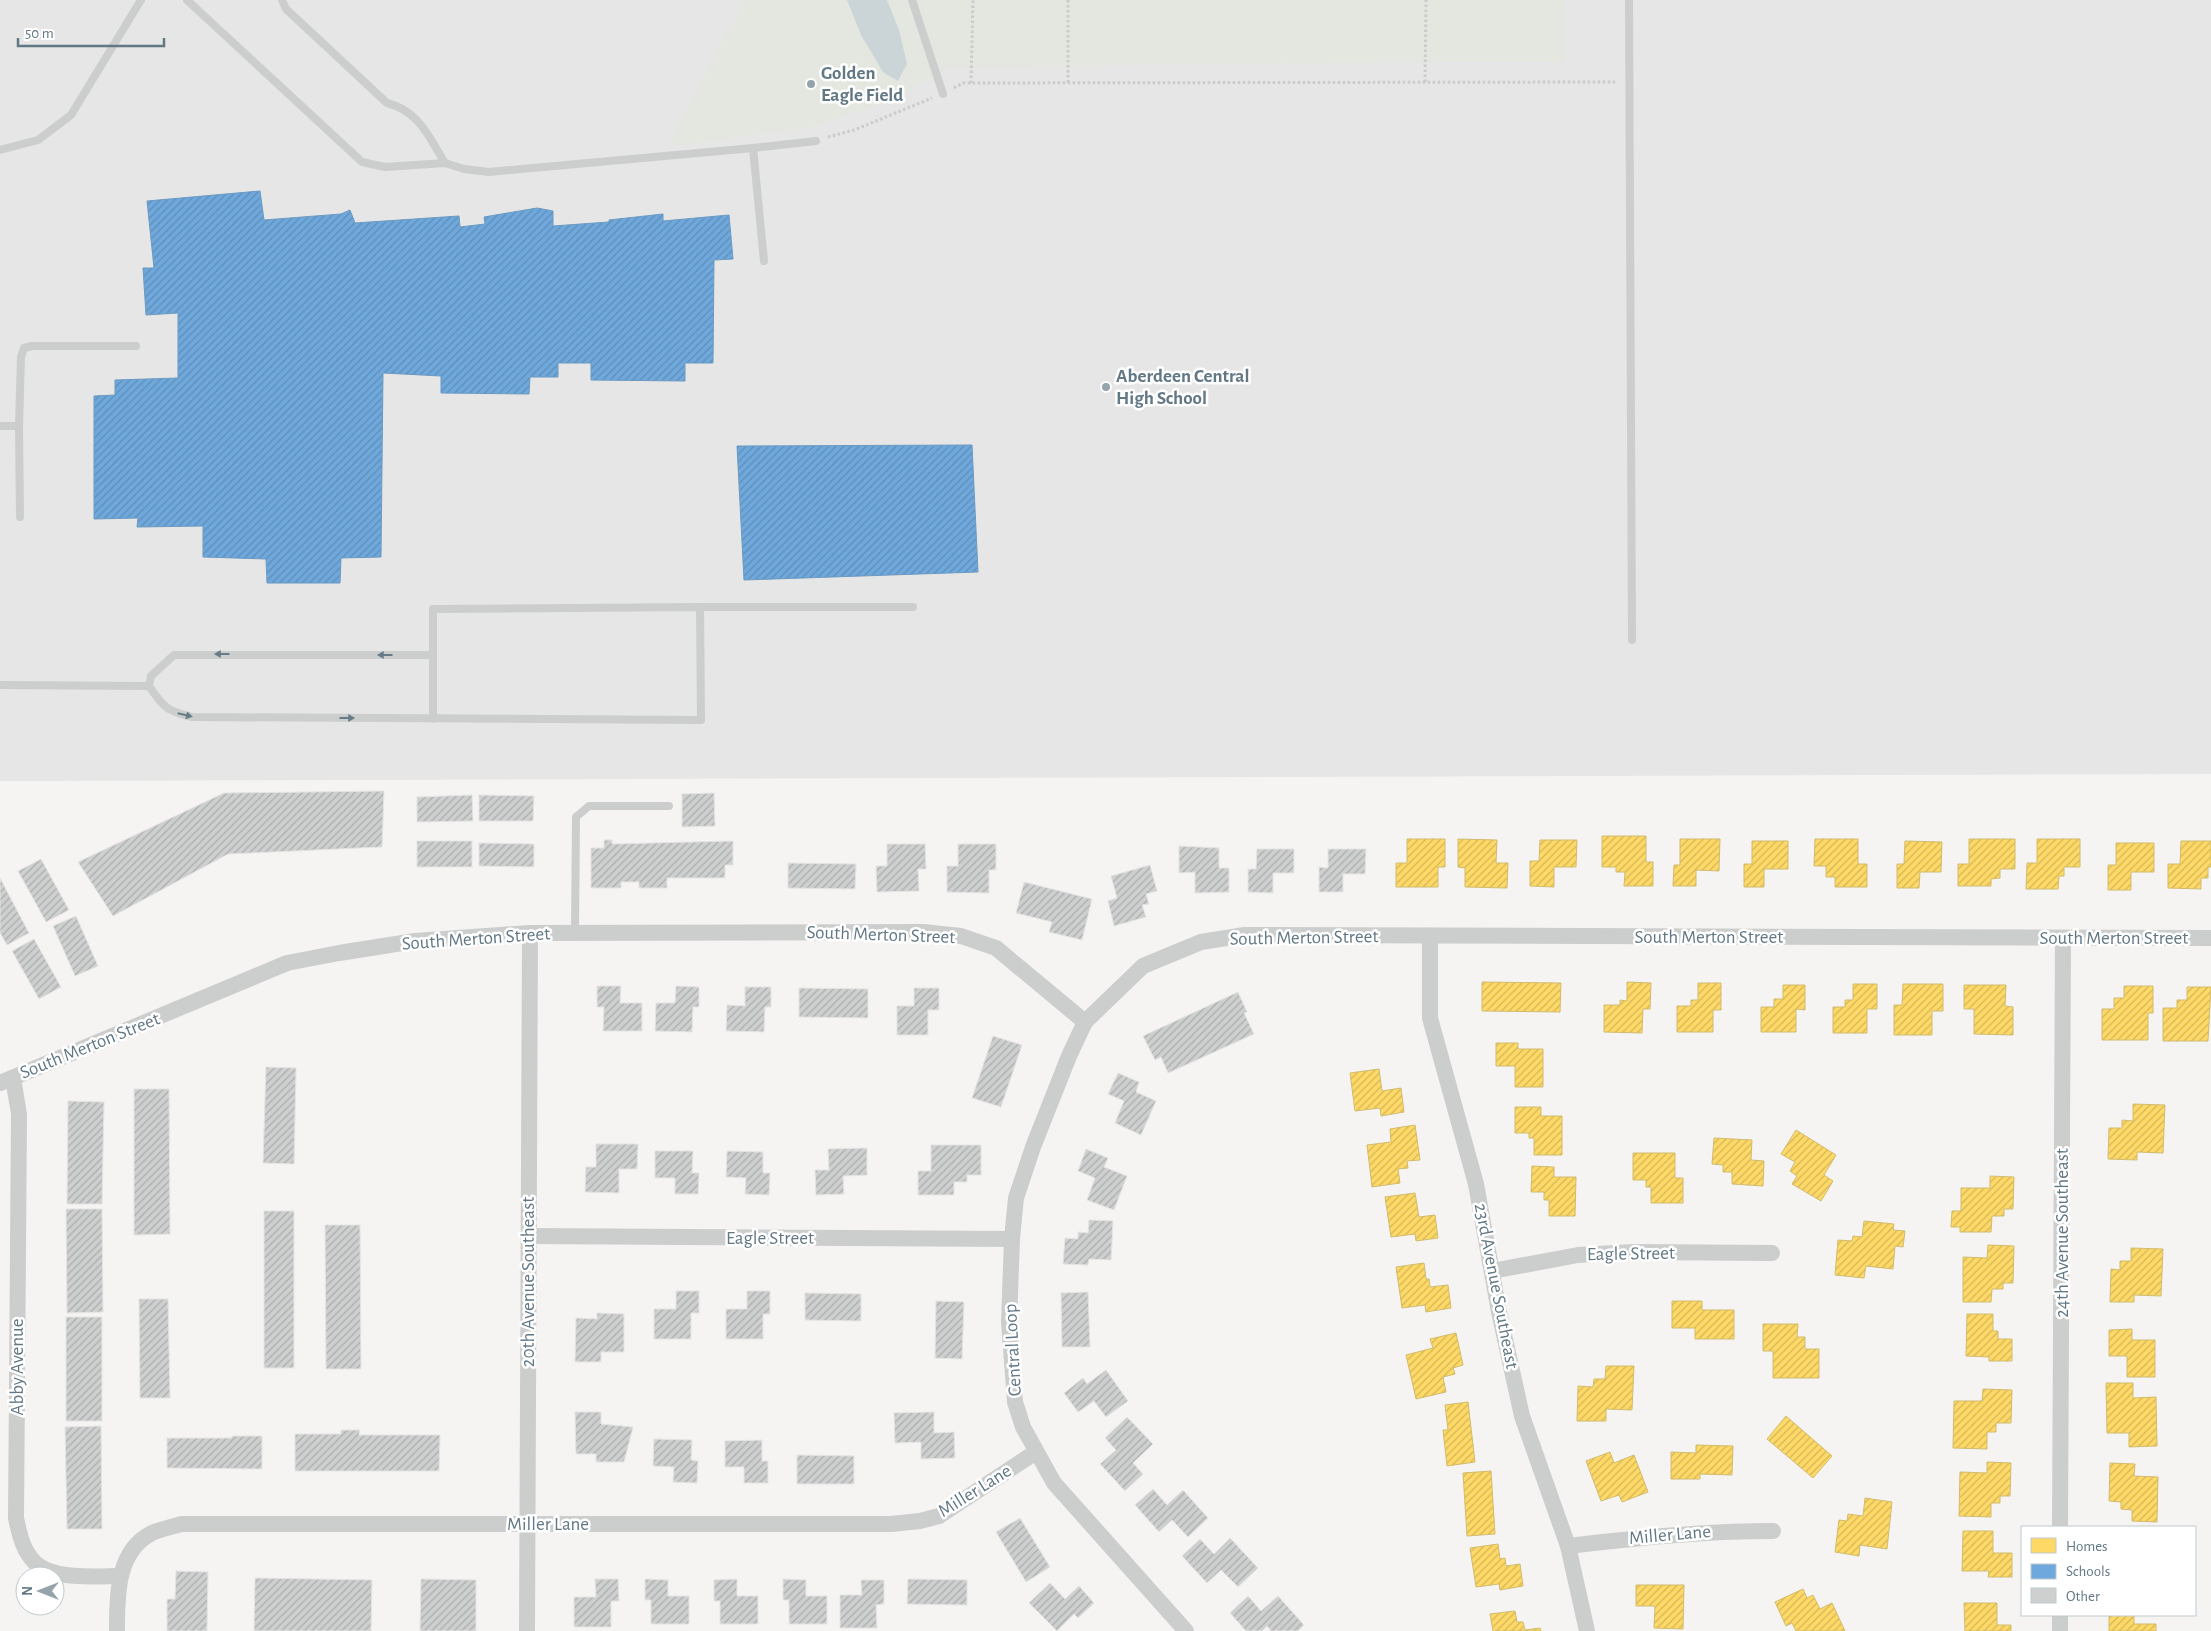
<svg xmlns="http://www.w3.org/2000/svg" width="2211" height="1631" viewBox="0 0 2211 1631" font-family="'Alegreya Sans',sans-serif">
<defs>
<pattern id="homes-hatch" width="6" height="6" patternUnits="userSpaceOnUse" patternTransform="scale(1.25)"><rect width="6" height="6" fill="#ffd966"/><path d="M-1 1l2-2M0 6l6-6M5 7l2-2" fill="none" stroke="#d2b55a"/></pattern>
<pattern id="schools-hatch" width="6" height="6" patternUnits="userSpaceOnUse" patternTransform="scale(1.25)"><rect width="6" height="6" fill="#6fa8dc"/><path d="M-1 1l2-2M0 6l6-6M5 7l2-2" fill="none" stroke="#5f8eb8"/></pattern>
<pattern id="building-hatch" width="6" height="6" patternUnits="userSpaceOnUse" patternTransform="scale(1.25)"><rect width="6" height="6" fill="#cecfcf"/><path d="M-1 1l2-2M0 6l6-6M5 7l2-2" fill="none" stroke="#abadae"/></pattern>
</defs>
<rect width="100%" height="100%" fill="#f5f4f2"/>
<path fill="#e5e6e5" d="M0 0H2211V774L0 781Z"/>
<path fill="#e4e7e0" d="M745 0H1564L1563 62H1426L947 67 894 100 816 126 667 147Z"/>
<path fill="#cbd5d7" d="M847 0H887L899 30 907 64 898 81 883 72 861 35Z"/>
<g fill="url(#homes-hatch)" stroke="#d0bc6f">
<path d="M1602 836H1646V862H1653V886H1624L1625 872H1616V867H1602Z"/>
<path d="M1407 839H1445V867H1438V887H1396V863H1407Z"/>
<path d="M1458 839 1497 840 1496 863H1508L1507 888 1465 887V868L1458 867Z"/>
<path d="M1680 839H1720L1719 871 1696 870V886H1673L1674 865H1680Z"/>
<path d="M1815 839H1858V864H1867V887H1835V877H1826V866H1814Z"/>
<path d="M1969 839H2015V869H2000V878L1991 879V886H1958V864H1969Z"/>
<path d="M2037 839H2080V867H2064V876H2059L2058 889H2026L2027 863H2037Z"/>
<path d="M1540 840H1577L1576 867H1554V887L1530 886V861H1539Z"/>
<path d="M1752 841H1788V869H1764V887H1744V864H1752Z"/>
<path d="M1905 841 1942 842 1941 872H1920L1919 888H1897V864H1904Z"/>
<path d="M2181 841H2211V867H2208V878H2201V889L2168 888V864H2180Z"/>
<path d="M2116 843H2154V872H2131V890H2108V865H2116Z"/>
<path d="M1482 982 1561 983 1560 1012 1482 1011Z"/>
<path d="M1627 982 1651 983 1650 1009H1643L1642 1033 1604 1032V1005H1620V1000L1627 1001Z"/>
<path d="M1698 983H1721V1010H1713V1032H1677V1006H1691V1000H1698Z"/>
<path d="M1853 984H1877V1009H1867V1033H1833V1007H1845V1000H1853Z"/>
<path d="M1903 984H1943V1011H1932V1035H1894V1005H1902Z"/>
<path d="M1783 985H1805V1010L1796 1009V1032H1761V1007H1774V999H1783Z"/>
<path d="M1964 985H2006L2005 1006 2013 1007V1035L1974 1034V1009H1964Z"/>
<path d="M2124 986H2153V1013H2148V1040H2102V1009H2114V998H2124Z"/>
<path d="M2187 987H2211L2208 1041H2163V1008H2177V1000H2187Z"/>
<path d="M1496 1043H1518V1049H1543V1087H1515V1066H1496Z"/>
<path d="M1379 1069 1382 1091 1401 1088 1404 1112 1381 1116 1380 1108 1355 1111 1350 1073Z"/>
<path d="M2133 1104 2165 1105 2163 1153 2137 1152V1160L2108 1159 2109 1128H2122V1120L2133 1121Z"/>
<path d="M1515 1107H1541V1116H1562V1155H1534V1138H1529V1133H1515Z"/>
<path d="M1415 1125 1420 1160 1407 1161 1408 1168 1398 1169 1400 1183 1372 1187 1367 1145 1391 1142 1390 1129Z"/>
<path d="M1796 1130 1836 1155 1824 1175 1833 1181 1821 1201 1792 1184 1797 1176 1790 1171 1795 1162 1781 1154Z"/>
<path d="M1714 1138 1752 1140 1751 1160 1764 1161 1763 1186 1732 1184V1172H1723V1165L1712 1164Z"/>
<path d="M1633 1153H1675V1178H1683V1203H1651V1187H1646V1180H1633Z"/>
<path d="M1532 1166 1554 1167V1177H1576L1575 1216H1549V1200H1544V1192H1531Z"/>
<path d="M1990 1176 2014 1177 2013 1209H2004V1216H1992L1991 1232H1960V1227H1951L1952 1211H1961V1188H1990Z"/>
<path d="M1415 1193 1419 1217 1435 1215 1438 1238 1416 1241 1415 1234 1391 1237 1385 1197Z"/>
<path d="M1864 1221 1894 1224 1893 1230 1905 1231 1903 1247 1895 1246 1893 1269 1866 1266 1864 1278 1835 1275 1838 1240 1852 1241 1853 1236 1862 1237Z"/>
<path d="M1988 1245 2014 1246 2013 1283H2003V1289H1992L1991 1302H1963V1257L1987 1258Z"/>
<path d="M2131 1248 2163 1249 2161 1296 2134 1295V1302H2110L2111 1269 2120 1270V1261H2131Z"/>
<path d="M1424 1263 1426 1279H1429L1430 1287 1448 1285 1451 1308 1426 1312 1425 1305 1402 1308 1396 1267Z"/>
<path d="M1672 1301H1702V1310H1734V1339H1695V1328H1672Z"/>
<path d="M1967 1314H1993V1331H1998V1339H2012V1361H1989V1357L1966 1356Z"/>
<path d="M1763 1324H1798L1797 1337H1805V1349H1819V1378H1773V1351H1763Z"/>
<path d="M2132 1329V1340H2155V1377H2127V1356H2109V1330Z"/>
<path d="M1456 1333 1463 1365 1453 1368 1455 1374 1443 1377 1446 1392 1416 1399 1406 1355 1433 1348 1430 1339Z"/>
<path d="M1606 1366H1634L1632 1410 1606 1409V1421H1577L1578 1386 1593 1387 1594 1379H1605Z"/>
<path d="M2106 1383H2133V1398L2156 1397 2157 1446 2129 1447V1433H2107Z"/>
<path d="M1983 1389 2012 1390 2011 1423H1996V1432H1987V1449L1953 1448 1954 1401H1982Z"/>
<path d="M1468 1402 1475 1462 1447 1466 1443 1430H1448L1445 1405Z"/>
<path d="M1786 1416 1832 1456 1813 1478 1767 1439Z"/>
<path d="M1696 1445 1733 1446 1732 1475 1700 1474V1479H1671V1452L1696 1453Z"/>
<path d="M1610 1452 1614 1463 1634 1455 1648 1492 1622 1502 1619 1495 1601 1501 1586 1461Z"/>
<path d="M1987 1462 2011 1463 2010 1496H2000V1503H1991V1517L1959 1516 1960 1472 1987 1473Z"/>
<path d="M2110 1463 2135 1464 2134 1476 2158 1477 2157 1522 2132 1521V1510L2121 1509V1502L2109 1501Z"/>
<path d="M1491 1471 1495 1534 1467 1536 1463 1473Z"/>
<path d="M1865 1498 1892 1502 1887 1549 1860 1545 1859 1556 1835 1552 1839 1520 1847 1521 1848 1514 1863 1516Z"/>
<path d="M1963 1531H1993V1553H2012V1577H1988L1989 1571H1962Z"/>
<path d="M1498 1544 1500 1559 1505 1558 1506 1566 1520 1564 1523 1586 1500 1590 1499 1584 1476 1587 1470 1548Z"/>
<path d="M1636 1585H1684L1683 1629 1654 1628 1655 1606H1636Z"/>
<path d="M1803 1589 1807 1598 1813 1595 1820 1609 1832 1603 1845 1631H1796L1792 1623 1786 1626 1775 1602Z"/>
<path d="M1964 1603H1997V1625H2011V1631H1965Z"/>
<path d="M1515 1611 1517 1622H1523L1525 1630 1540 1628 1541 1631H1493L1490 1614Z"/>
<path d="M2109 1615H2134V1624H2156V1631H2109Z"/>
</g>
<g fill="url(#schools-hatch)" stroke="#6b9ac2">
<path d="M260 191 264 220 341 214 350 210 355 223 459 216 460 227 485 224 484 217 537 208 553 211V226L609 222V220L663 214V221L729 215 733 259 714 260 713 363H685V381L591 380V363H558V377H530L529 394 441 393V376L383 373 381 557 341 558 340 583H267L266 559 203 557V526L137 527 138 518 94 519V396L115 395V380L178 378V313L146 315 143 268H154L147 201Z"/>
<path d="M972 445 978 572 744 580 737 446Z"/>
</g>
<g fill="url(#building-hatch)" stroke="#e4e4e2">
<path d="M384 791 382 847 228 854 113 916 78 862 224 793Z"/>
<path d="M714 793 715 826 682 827V794Z"/>
<path d="M472 795 473 821 417 822V797Z"/>
<path d="M479 795 534 796 533 821H479Z"/>
<path d="M604 840H612V844L733 841V865H725V878H667V888H639V882H621V888H591V848H604Z"/>
<rect x="417" y="841" width="55" height="26"/>
<path d="M479 843 534 844V867L479 866Z"/>
<path d="M887 844H925L926 869H918L919 891 877 892 876 866H887Z"/>
<path d="M958 844H996V870H989V893L947 892V866H958Z"/>
<path d="M1179 846 1219 848V868H1229V892L1195 893V872L1179 873Z"/>
<path d="M1257 849H1294V873H1273V893L1248 892V869H1256Z"/>
<path d="M1328 849H1366L1365 874H1343V892H1319V867L1328 868Z"/>
<path d="M41 859 69 910 46 922 18 871Z"/>
<path d="M788 863 856 864 855 889 788 888Z"/>
<path d="M1150 865 1157 891 1146 894 1149 904 1142 905 1146 917 1114 926 1108 901 1117 898 1111 876Z"/>
<path d="M0 878 29 933 7 945 0 933Z"/>
<path d="M1024 882 1092 899 1082 940 1049 932 1052 922 1016 913Z"/>
<path d="M76 916 98 966 75 976 53 926Z"/>
<path d="M34 939 61 987 39 999 12 951Z"/>
<path d="M597 986H621L620 1003H642V1031H603L604 1007H597Z"/>
<path d="M676 986 699 987V1007H693L692 1032 655 1031 656 1003H675Z"/>
<path d="M745 987H771V1007H765L764 1032 726 1031 727 1005 745 1006Z"/>
<path d="M799 988 868 989V1018L799 1017Z"/>
<path d="M914 988H939V1010H928V1035H897V1006H914Z"/>
<path d="M1238 992 1247 1012 1244 1013 1254 1034 1168 1073 1161 1057 1155 1060 1143 1036Z"/>
<path d="M993 1036 1022 1045 1001 1107 972 1098Z"/>
<path d="M266 1067 296 1068 294 1164 263 1163Z"/>
<path d="M1118 1073 1139 1082 1136 1092 1156 1101 1141 1135 1115 1123 1124 1101 1108 1094Z"/>
<path d="M134 1089H169L170 1234 134 1235Z"/>
<path d="M68 1101 104 1102 102 1204H67Z"/>
<path d="M596 1144H638L637 1169H619V1193L585 1192 586 1167H596Z"/>
<path d="M931 1145H981V1175H967V1182H954V1195H918V1171H931Z"/>
<path d="M867 1148V1175L843 1176 844 1194 816 1195 815 1170H829L828 1149Z"/>
<path d="M1086 1149 1108 1158 1104 1167 1127 1176 1114 1210 1087 1200 1095 1178 1078 1171Z"/>
<path d="M655 1151H693L692 1173H699L698 1194H675V1178H655Z"/>
<path d="M727 1151 763 1152V1173H770L769 1195 745 1194 746 1178 726 1177Z"/>
<path d="M66 1209H102L103 1312 67 1313Z"/>
<rect x="264" y="1211" width="30" height="157"/>
<path d="M1089 1220 1113 1221 1111 1260 1089 1259 1088 1265 1063 1264 1065 1238 1078 1239V1232L1088 1233Z"/>
<path d="M325 1225H360L361 1369H326Z"/>
<path d="M676 1291H699V1313H691V1339H654V1309H676Z"/>
<path d="M747 1291H770V1314H763V1339H726V1309H747Z"/>
<path d="M1088 1292 1090 1347H1062L1061 1293Z"/>
<path d="M805 1293 861 1294V1321L805 1320Z"/>
<path d="M139 1299H168L170 1398H140Z"/>
<path d="M936 1301 964 1302 962 1359 935 1358Z"/>
<path d="M597 1313 624 1314V1352H601V1362H575L576 1318 597 1319Z"/>
<rect x="66" y="1317" width="36" height="104"/>
<path d="M1106 1370 1128 1401 1106 1417 1094 1401 1078 1412 1064 1393 1083 1378 1087 1384Z"/>
<path d="M575 1412H601V1424L633 1427 624 1462H596V1454H576Z"/>
<path d="M934 1412V1433L954 1432 955 1458 921 1459V1442L895 1443 894 1413Z"/>
<path d="M1127 1417 1153 1444 1133 1463 1143 1474 1125 1491 1100 1464 1116 1450 1105 1438Z"/>
<path d="M101 1426 102 1529H67L65 1427Z"/>
<path d="M341 1430H360L359 1435H440L439 1471H295V1434H341Z"/>
<path d="M232 1436H262V1469L167 1468V1438H232Z"/>
<path d="M654 1439 692 1440 691 1460 698 1461 697 1483 673 1482 674 1467 653 1466Z"/>
<path d="M762 1440V1461H768V1483H744V1467H725V1441Z"/>
<path d="M797 1455 854 1456V1484H797Z"/>
<path d="M1153 1489 1167 1505 1183 1490 1208 1518 1188 1537 1172 1520 1159 1532 1135 1505Z"/>
<path d="M1020 1518 1050 1567 1026 1582 996 1532Z"/>
<path d="M1230 1538 1258 1568 1238 1587 1221 1570 1207 1583 1182 1556 1200 1539 1214 1554Z"/>
<path d="M176 1571 208 1572 207 1631H167V1599H175Z"/>
<path d="M255 1578 372 1580 371 1631H254Z"/>
<path d="M421 1579 476 1580V1631H420Z"/>
<path d="M595 1579H618L619 1601H611V1627H574V1597H596Z"/>
<path d="M645 1579 668 1580V1596H689V1624H651V1600H645Z"/>
<path d="M737 1579V1596H758V1624H720V1601H714V1580Z"/>
<path d="M783 1579 806 1580V1596H827V1624H789V1600H783Z"/>
<path d="M908 1579 967 1580V1605L907 1604Z"/>
<path d="M861 1580H884V1604L876 1605 877 1628H840V1595H862Z"/>
<path d="M1050 1583 1065 1599 1079 1586 1094 1603 1078 1618 1074 1614 1057 1631 1029 1603Z"/>
<path d="M1248 1596 1261 1611 1278 1596 1304 1625 1298 1631H1271L1267 1626 1262 1631H1246L1230 1613Z"/>
</g>
<g fill="none" stroke-linecap="round" stroke-linejoin="round">
<g stroke="#cacbcc" stroke-width="3" stroke-dasharray="2.5 2.5" stroke-linecap="butt">
<path d="M1068 0V83"/>
<path d="M1425 82 1426 0"/>
<path d="M971 83 973 0"/>
<path d="M954 88 963 83 1616 82"/>
<path d="M828 137 854 130 932 98"/>
</g>
<g stroke="#cccdcd" stroke-width="8">
<path d="M187 0 362 162 385 167 445 163 464 169 489 172 753 148 816 141"/>
<path d="M282 0 286 9 387 103C419 111 429 137 445 163"/>
<path d="M912 0 943 94"/>
<path d="M1629 0 1632 640"/>
<path d="M753 148 764 261"/>
<path d="M0 150 38 140 71 115 141 0"/>
<path d="M0 426H19L20 517"/>
<path d="M19 426 21 357 24 348 32 346H136"/>
<path d="M700 607H913"/>
<path d="M0 685 149 686"/>
<path d="M433 719V609L700 607 701 720 192 717C167 711 164 708 149 686L151 676 174 655H433"/>
<path d="M575 933 576 817 589 806H669"/>
</g>
<g stroke="#cccdcd" stroke-width="16">
<path d="M1430 936V1018L1476 1184 1499 1312 1522 1416 1568 1546 1587 1631"/>
<path d="M1085 1022 1069 1056 1033 1147 1016 1198 1012 1239 1009 1322 1015 1402 1023 1427 1054 1483 1186 1631"/>
<path d="M13 1078 19 1114 16 1518C19 1532 22 1547 31 1558 47 1581 94 1576 120 1576"/>
<path d="M0 1083 287 963 339 953 415 941 530 933 923 932 961 936 996 948 1085 1022 1143 966 1201 942 1245 935 2211 938"/>
<path d="M528 1236 1012 1239"/>
<path d="M1492 1271 1578 1255 1634 1252 1772 1253"/>
<path d="M2060 1527 2063 938"/>
<path d="M1568 1546C1637 1538 1704 1531 1773 1531"/>
<path d="M117 1631C117 1597 116 1551 152 1533 161 1529 172 1527 181 1524H891L920 1521 939 1516 1036 1452"/>
<path d="M527 1631 530 933"/>
<path d="M2060 1631V1615"/>
</g>
</g>
<defs><path id="oneway-solid" d="M-6-.8H1V-3.2L6.5 0L1 3.2V.8H-6Z" transform="scale(1.25)"/></defs>
<g fill="#677c89">
<use href="#oneway-solid" transform="translate(222 654) rotate(-180)"/>
<use href="#oneway-solid" transform="translate(385 655) rotate(-180)"/>
<use href="#oneway-solid" transform="translate(185 715) rotate(13)"/>
<use href="#oneway-solid" transform="translate(347 718)"/>
</g>
<g fill="#95a3ab" stroke="#fff" stroke-width="2">
<circle cx="811" cy="84" r="5"/>
<circle cx="1106" cy="387" r="5"/>
</g>
<g text-anchor="middle" dominant-baseline="central" stroke-width="5" stroke-linejoin="round" paint-order="stroke">
<g font-size="19" font-weight="bold" fill="#627885" stroke="#fff" text-anchor="start">
<text x="821" y="73">Golden<tspan x="821" dy="22">Eagle Field</tspan></text>
<text x="1116" y="376">Aberdeen Central<tspan x="1116" dy="22">High School</tspan></text>
</g>
<g font-size="19" fill="#627885" stroke="#fff">
<text transform="translate(881 935) rotate(2)">South Merton Street</text>
<text x="1709" y="937">South Merton Street</text>
<text transform="translate(1304 938) rotate(-1)">South Merton Street</text>
<text x="2114" y="938">South Merton Street</text>
<text transform="translate(476 939) rotate(-4)">South Merton Street</text>
<text transform="translate(90 1046) rotate(-22)">South Merton Street</text>
<text transform="translate(2062 1233) rotate(-90)">24th Avenue Southeast</text>
<text x="770" y="1238">Eagle Street</text>
<text transform="translate(1631 1254) rotate(-1)">Eagle Street</text>
<text transform="translate(528 1282) rotate(-90)">20th Avenue Southeast</text>
<text transform="translate(1496 1286) rotate(79)">23rd Avenue Southeast</text>
<text transform="translate(1013 1350) rotate(-93)">Central Loop</text>
<text transform="translate(17 1367) rotate(-90)">Abby Avenue</text>
<text transform="translate(975 1491) rotate(-32)">Miller Lane</text>
<text x="548" y="1524">Miller Lane</text>
<text transform="translate(1670 1535) rotate(-5)">Miller Lane</text>
</g>
</g>
<rect x="2021" y="1526" width="175" height="90" fill="#ffffff" stroke="#c0c9ce"/>
<rect x="2031" y="1538" width="25" height="15" fill="#ffd966" stroke="#c0c9ce"/>
<text x="2066" y="1551" font-size="15" fill="#627885">Homes</text>
<rect x="2031" y="1564" width="25" height="15" fill="#6fa8dc" stroke="#c0c9ce"/>
<text x="2066" y="1576" font-size="15" fill="#627885">Schools</text>
<rect x="2031" y="1588" width="25" height="15" fill="#cecfcf" stroke="#c0c9ce"/>
<text x="2066" y="1601" font-size="15" fill="#627885">Other</text>
<g transform="translate(40 1591) rotate(270)"><circle r="24" fill="#ffffff" stroke="#c0c9ce"/>
<path d="M0-4L9 19L0 12L-9 19Z" fill="#95a3ab"/>
<text y="-8" font-size="14" font-weight="bold" text-anchor="middle" fill="#627885">N</text>
</g>
<path d="M18 38v8h146v-8" fill="none" stroke="#627885" stroke-width="2.5"/>
<text x="25" y="38" font-size="15" fill="#627885" stroke="#ffffff" stroke-width="4" paint-order="stroke">50 m</text>
</svg>
